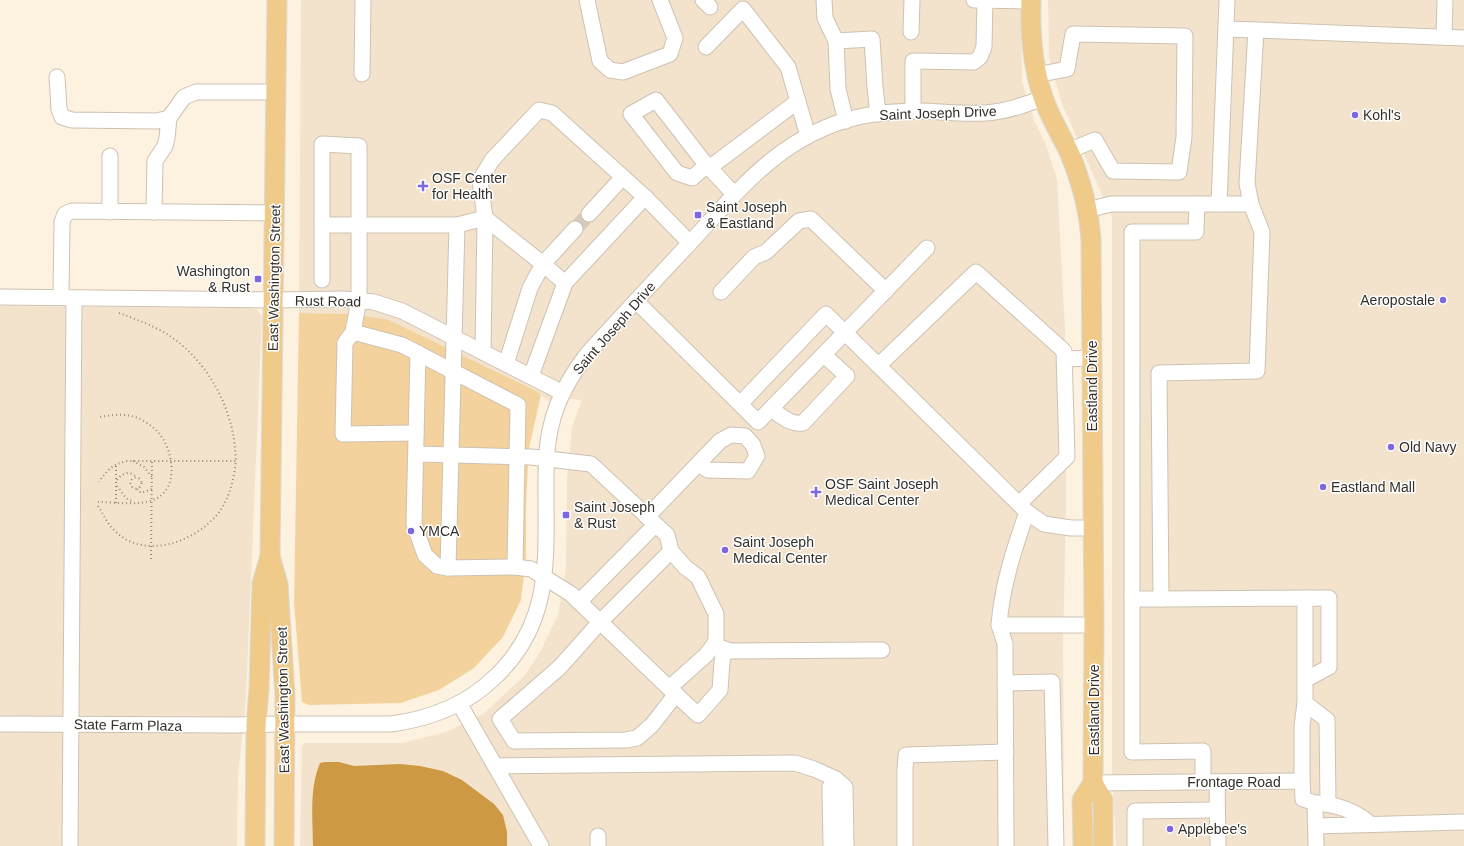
<svg xmlns="http://www.w3.org/2000/svg" width="1464" height="846" viewBox="0 0 1464 846" font-family="Arial,sans-serif">
<rect width="100%" height="100%" fill="#fdf1e0"/>
<g fill="#f3e3cc">
<path d="M301 0H1021L1022 81 1034 120 1046 145 1057 179 1065 331 1066 504 1063 646 1064 846H300L302 746 305 743H402L446 732 483 714 524 676 539 654 558 615 566 567 567 480 572 427 582 400 571 399 548 401 536 391 350 314 299 313Z"/>
<path d="M1048 0H1464V846H1116L1112 771V217L1062 104 1049 58Z"/>
<path d="M0 306 251 308 257 310 262 316 246 697 238 777 237 846H0Z"/>
</g>
<path fill="#f4d29d" d="M299 313 350 314 389 320 536 391 541 395 529 448 526 505V558L521 600 503 637 474 668 439 690 401 703 309 705 302 702 294 603Z"/>
<path fill="#cd9942" d="M325 762H339L354 766 400 764 420 766 443 771 462 780 494 804 503 815 507 832V846H313C313 819 309 789 320 763Z"/>
<g fill="none" stroke-linecap="round" stroke-linejoin="round">
<path stroke="#d5cabb" stroke-width="15" stroke-dasharray="15 8" stroke-linecap="butt" d="M575 229 589 214"/>
<g stroke="#cdc2b2" stroke-width="17">
<g id="minor">
<path d="M587 0 600 61 610 70 623 72 670 54 675 38 660 0"/>
<path d="M703 0 710 7"/>
<path d="M824 0 825 18 836 41 838 89 846 121"/>
<path d="M974 0 1031 1"/>
<path d="M1226 29 1256 30"/>
<path d="M911 32 912 0"/>
<path d="M1444 37 1445 0"/>
<path d="M836 41 872 39 875 87 878 114"/>
<path d="M706 47 743 9 788 67 808 136"/>
<path d="M362 74 363 0"/>
<path d="M1036 75 1067 69 1073 34 1185 36 1184 137 1179 172 1113 171 1095 140 1068 151"/>
<path d="M57 77 59 109 62 117 72 120 157 121 169 118 184 97 196 92H276"/>
<path d="M913 111V61L974 62 980 57 984 47 985 0"/>
<path d="M707 165 692 178 677 173 631 114 656 100 704 162 734 194"/>
<path d="M709 168 798 101"/>
<path d="M1219 204 1227 0"/>
<path d="M1251 204 1247 183 1256 30 1464 38"/>
<path d="M1087 210 1111 204H1251L1262 232 1257 371 1159 373 1161 599 1329 598V667L1305 680V703L1327 720 1328 804"/>
<path d="M110 212V156"/>
<path d="M154 212 155 161 165 146 167 138 169 118"/>
<path d="M589 214 623 177"/>
<path d="M322 225V144L359 146V300L353 332 345 343 343 434 416 433"/>
<path d="M322 280V225H457L485 218 483 352"/>
<path d="M565 283 543 264 485 218 480 180 492 160 539 110 552 113 645 197 690 243"/>
<path d="M721 292 754 257 766 252 799 221 811 219 886 291"/>
<path d="M0 297 274 300 344 299 374 302 402 311 563 393"/>
<path d="M61 297 62 222 65 214 72 211 274 213"/>
<path d="M636 301 758 422 927 248"/>
<path d="M353 332 402 345 518 405 515 567"/>
<path d="M1065 359 1092 358"/>
<path d="M506 364 530 288 543 264 575 229"/>
<path d="M879 365 976 272 1064 351 1067 457 1019 504"/>
<path d="M531 376 565 283 645 197"/>
<path d="M740 404 826 314 1027 512 1044 524 1071 528H1093"/>
<path d="M771 409C782 416 790 425 803 423L847 376 824 355"/>
<path d="M416 454 531 457 591 464 667 535 671 551 685 567 698 577 716 614V638L714 645 706 655 669 688 571 594 531 569 515 567 448 568 437 566 425 555 414 524 418 353"/>
<path d="M647 517 720 441 731 435 745 436 753 445 757 456 748 471 708 470 698 464"/>
<path d="M671 551 600 622 560 667 500 719 514 741 626 740 637 738 652 725 676 694"/>
<path d="M448 568 457 225"/>
<path d="M1132 599V232H1196L1197 204"/>
<path d="M1161 599H1132V752L1203 751V782"/>
<path d="M579 602 655 525"/>
<path d="M999 625C1002 586 1014 549 1027 512"/>
<path d="M714 645 730 651 882 650"/>
<path d="M1305 680V598"/>
<path d="M1005 683 1052 682 1056 846"/>
<path d="M669 688 698 715 720 690 722 662 724 649"/>
<path d="M459 703 541 846"/>
<path d="M0 724 235 725 285 724H391C429 719 466 705 494 678 552 624 546 561 546 489 546 468 546 446 551 426 557 399 571 375 588 353 621 317 655 280 689 244 739 190 781 135 858 117 877 113 898 111 918 111 943 111 969 116 994 112 1011 110 1027 104 1043 98"/>
<path d="M495 766 795 763 814 769 836 779"/>
<path d="M1302 781V726L1305 703"/>
<path d="M1217 782 1218 846"/>
<path d="M1093 783 1302 781 1303 799 1315 803 1316 846"/>
<path d="M1318 803C1338 805 1356 811 1370 824"/>
<path d="M1316 826 1464 822"/>
<path d="M598 836V846"/>
<path d="M70 846 74 298"/>
<path d="M831 846 830 787 836 779 845 787 846 846"/>
<path d="M905 846V770L906 755 1006 752"/>
<path d="M1006 846 1005 644 999 625H1094"/>
<path d="M1135 846V811L1217 810"/>
</g>
</g>
<g stroke="#dadad8" stroke-width="21">
<g id="major">
<path d="M1031 0C1030 33 1032 65 1043 97 1049 116 1060 133 1069 152 1081 180 1089 210 1091 240L1094 625 1093 783 1103 800V846"/>
<path d="M270 556 278 584 285 696 284 846"/>
<path d="M255 846 256 725 259 689 262 584 270 556 277 0"/>
<path d="M1083 846 1082 800 1093 783"/>
</g>
</g>
<g stroke="#938a7f" stroke-width="2" stroke-dasharray="1 3" stroke-linecap="butt">
<path d="M119 313C135 319 152 325 167 334 201 356 225 393 233 434 235 442 235 452 236 461"/>
<path d="M133 461 144 467 152 477"/>
<circle cx="136" cy="483" r="5.5"/>
<path d="M117 480C122 473 130 470 136 477"/>
<path d="M117 486 126 498 133 502"/>
<path d="M137 489 141 493 152 489"/>
<path d="M98 502C114 502 139 506 153 500 180 490 174 450 158 432 153 427 145 421 138 418 125 413 112 415 99 417"/>
<path d="M116 503V464"/>
<path d="M98 506C103 514 107 523 113 529 143 562 197 542 220 511 230 496 234 478 236 461H127C113 464 107 470 99 482"/>
<path d="M151 559 152 460"/>
</g>
<use href="#minor" stroke="#fff" stroke-width="15"/>
<use href="#major" stroke="#efca89" stroke-width="19"/>
</g>
<g fill="#7d67e2" stroke="#fff" stroke-width="1.5">
<circle cx="1355" cy="115" r="4"/>
<path d="M421 180h4v4h4v4h-4v4h-4v-4h-4v-4h4z"/>
<rect x="694" y="211" width="8" height="8" rx="2"/>
<rect x="254" y="275" width="8" height="8" rx="2"/>
<circle cx="1443" cy="300" r="4"/>
<circle cx="1391" cy="447" r="4"/>
<circle cx="1323" cy="487" r="4"/>
<path d="M814 486h4v4h4v4h-4v4h-4v-4h-4v-4h4z"/>
<rect x="562" y="511" width="8" height="8" rx="2"/>
<circle cx="411" cy="531" r="4"/>
<circle cx="725" cy="550" r="4"/>
<circle cx="1170" cy="829" r="4"/>
</g>
<g text-anchor="middle" dominant-baseline="central" stroke-width="3" stroke-linejoin="round" paint-order="stroke">
<g font-size="14" fill="#342f29" stroke="#fff">
<text transform="translate(938 113) rotate(-2)">Saint Joseph Drive</text>
<text transform="translate(274 278) rotate(-89)">East Washington Street</text>
<text transform="translate(328 301) rotate(1)">Rust Road</text>
<text transform="translate(614 328) rotate(-49)">Saint Joseph Drive</text>
<text transform="translate(1092 386) rotate(-90)">Eastland Drive</text>
<text transform="translate(283 700) rotate(-91)">East Washington Street</text>
<text transform="translate(1094 710) rotate(-90)">Eastland Drive</text>
<text transform="translate(128 725) rotate(1)">State Farm Plaza</text>
<text x="1234" y="782">Frontage Road</text>
</g>
<g font-size="14" fill="#342f29" stroke="#fff" text-anchor="start">
<text x="1363" y="115">Kohl's</text>
<text x="432" y="178">OSF Center<tspan x="432" dy="16">for Health</tspan></text>
<text x="706" y="207">Saint Joseph<tspan x="706" dy="16">&amp; Eastland</tspan></text>
<text x="250" y="271" text-anchor="end">Washington<tspan x="250" dy="16">&amp; Rust</tspan></text>
<text x="1435" y="300" text-anchor="end">Aeropostale</text>
<text x="1399" y="447">Old Navy</text>
<text x="825" y="484">OSF Saint Joseph<tspan x="825" dy="16">Medical Center</tspan></text>
<text x="1331" y="487">Eastland Mall</text>
<text x="574" y="507">Saint Joseph<tspan x="574" dy="16">&amp; Rust</tspan></text>
<text x="419" y="531">YMCA</text>
<text x="733" y="542">Saint Joseph<tspan x="733" dy="16">Medical Center</tspan></text>
<text x="1178" y="829">Applebee's</text>
</g>
</g>
</svg>
